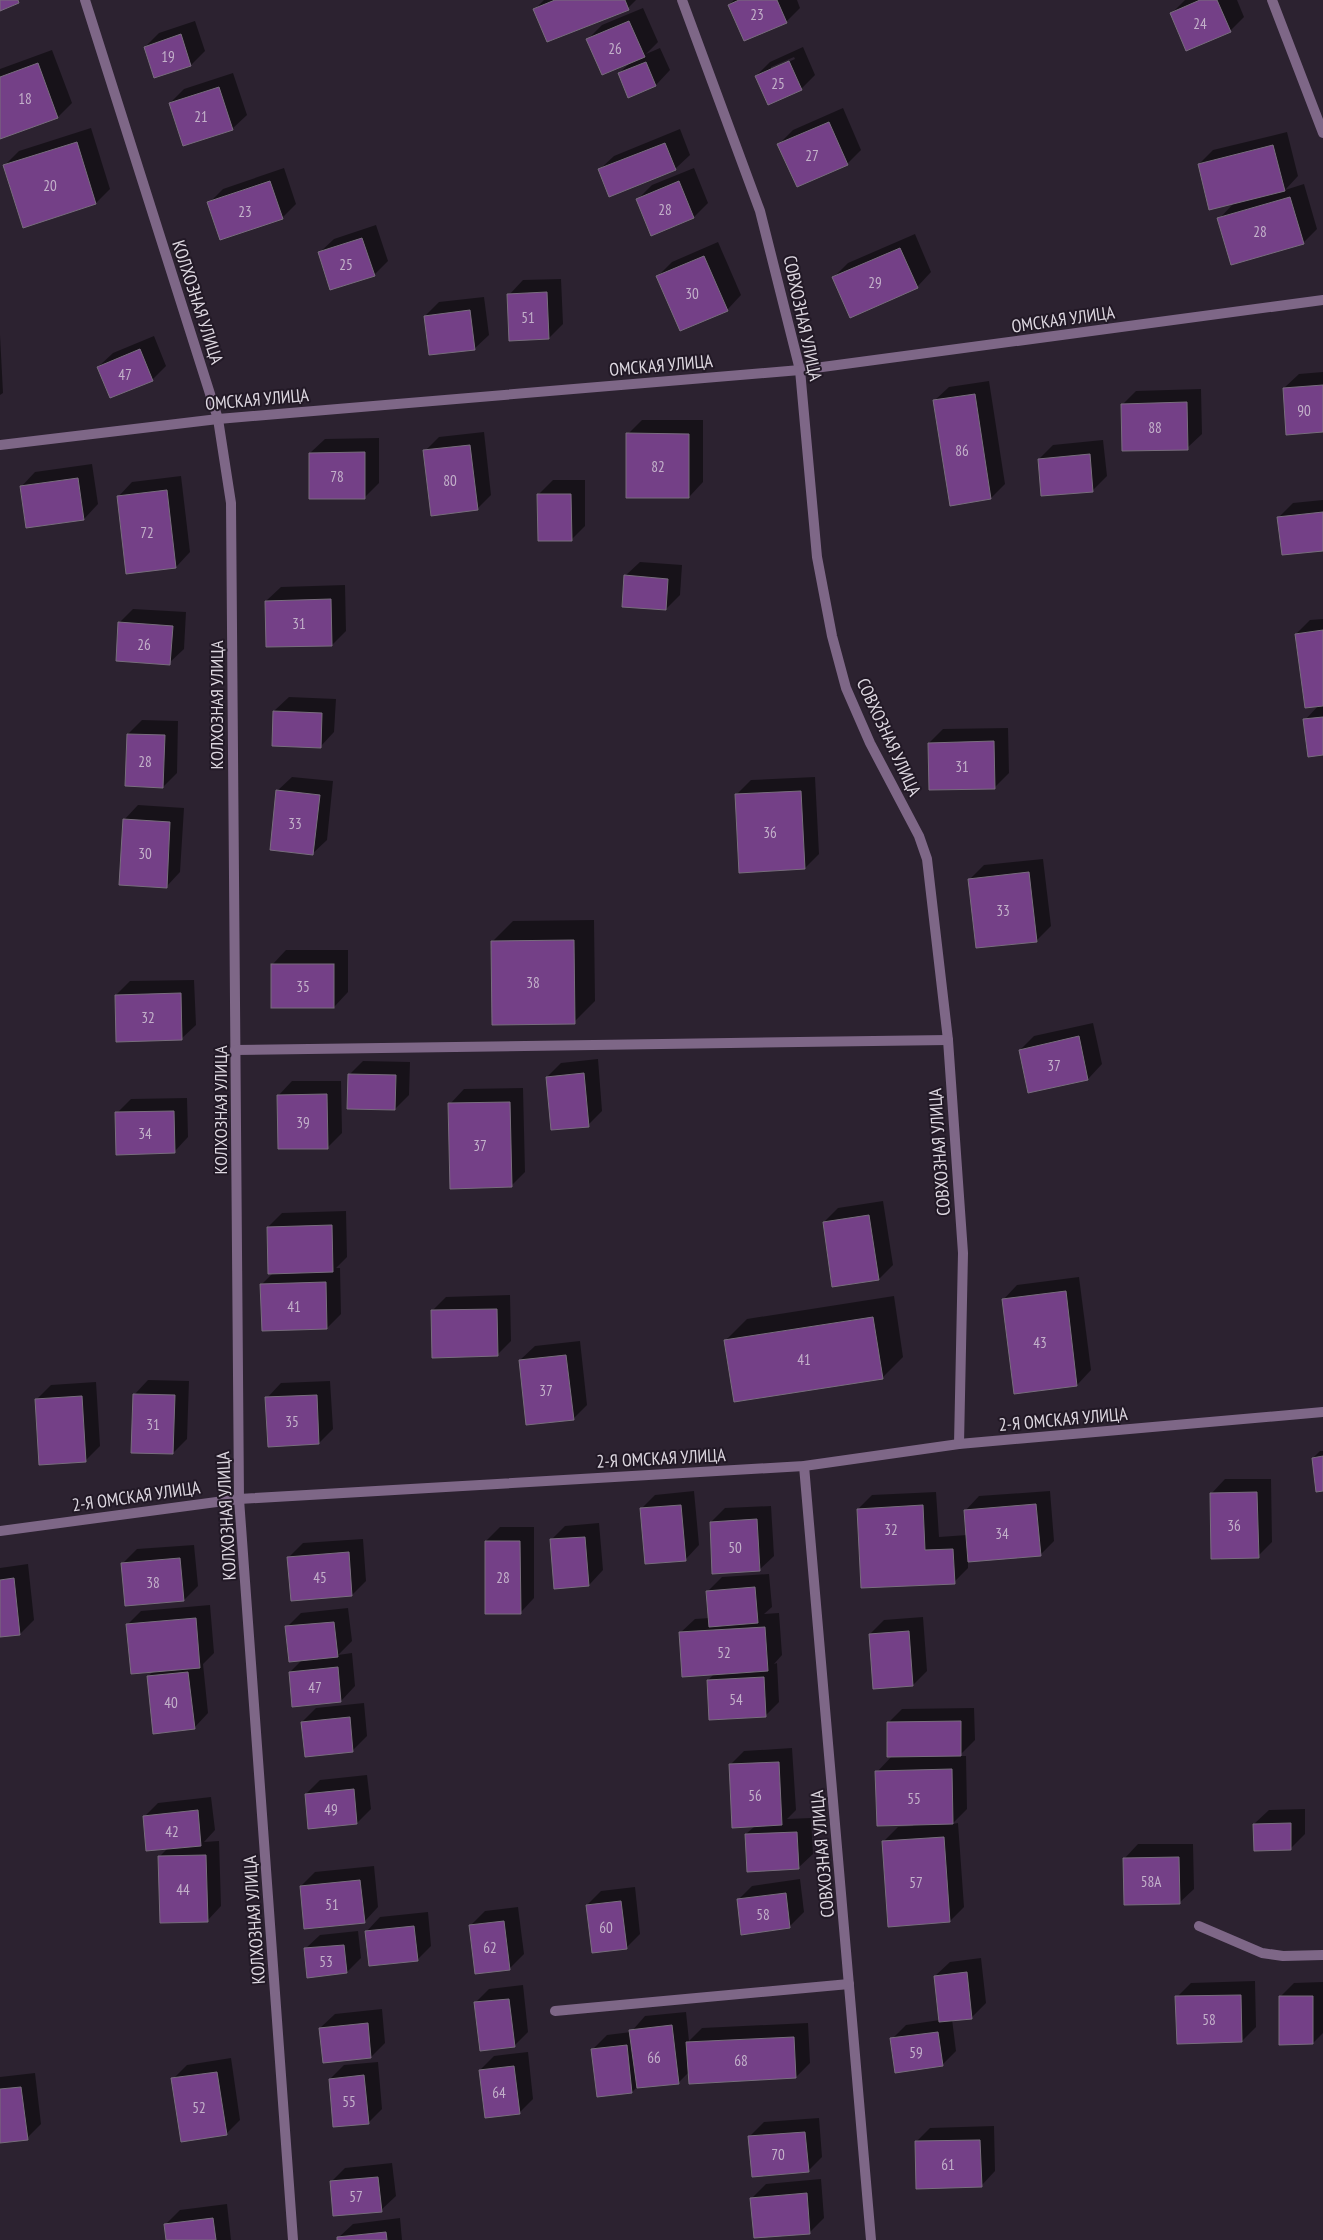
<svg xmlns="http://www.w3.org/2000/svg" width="1323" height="2240" viewBox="0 0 1323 2240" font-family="'PT Sans Narrow',sans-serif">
<rect width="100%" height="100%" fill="#2c2230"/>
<g fill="#0007" fill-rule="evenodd">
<path d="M544 0H636L628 8 535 9Z"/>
<path d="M734 0H797L800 8 786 22 729 5Z"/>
<path d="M1185 0H1237L1244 17 1230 31 1171 14Z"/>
<path d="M643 8 658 42 646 54 660 48 670 70 656 85 628 96 619 73 631 62 588 39 602 25Z"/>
<path d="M195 21 205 51 191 65 145 47 159 33Z"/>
<path d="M803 47 815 75 801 89 756 76 770 62ZM794 57 795 59 771 70V67Z"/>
<path d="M52 50 72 103 58 117 0 138V69Z"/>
<path d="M233 73 247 115 232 129 170 103 184 89Z"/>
<path d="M843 108 861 150 847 164 779 144 793 130Z"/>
<path d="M91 128 110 189 96 203 5 165 19 151Z"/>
<path d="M680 129 690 155 675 169 599 170 614 156Z"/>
<path d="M1287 132 1298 176 1285 190 1304 184 1317 229 1303 243 1219 219 1234 203 1199 164 1213 150Z"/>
<path d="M284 168 296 204 282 218 209 203 223 189Z"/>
<path d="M694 168 708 203 694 217 652 234 638 199 652 185Z"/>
<path d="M376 225 388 261 374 275 319 253 334 239Z"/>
<path d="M915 234 931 272 917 287 834 277 848 263Z"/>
<path d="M718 242 741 295 727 310 658 276 672 262Z"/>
<path d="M561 279 563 324 549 338 509 295 523 280Z"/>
<path d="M484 297 489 335 474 349 425 316 439 302Z"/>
<path d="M0 335 3 393 0 395Z"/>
<path d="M154 336 166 366 152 380 98 367 113 353Z"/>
<path d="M1323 372V431L1284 388 1299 374Z"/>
<path d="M989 381 1005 484 991 498 934 401 949 387Z"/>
<path d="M1201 389 1202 434 1187 448 1122 405 1136 391Z"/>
<path d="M642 420H703V482L689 497 628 434Z"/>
<path d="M484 432 491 495 477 509 425 451 439 437Z"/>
<path d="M379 438V483L365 497 310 453 325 439Z"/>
<path d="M1103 440 1107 476 1093 490 1039 459 1053 445Z"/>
<path d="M92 464 98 504 84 519 27 526 21 487 35 472Z"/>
<path d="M181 476 190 552 176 567 118 497 132 482Z"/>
<path d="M553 480H585V526L571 540 538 495Z"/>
<path d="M1323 500V549L1279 517 1293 503Z"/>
<path d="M640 562 682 565 680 595 666 609 625 576Z"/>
<path d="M345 585 346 631 332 645 266 601 281 587Z"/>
<path d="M133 609 186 612 184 649 169 663 119 623Z"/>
<path d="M1323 619V753L1305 720 1319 705 1296 634 1310 620Z"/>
<path d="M289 697 336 699 334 732 320 747 274 711Z"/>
<path d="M142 720 178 721 177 773 163 787 128 734Z"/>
<path d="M1008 728 1009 773 995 787 929 743 943 729Z"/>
<path d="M292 777 333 781 327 840 312 854 277 791Z"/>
<path d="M815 777 819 854 805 868 737 794 751 780Z"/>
<path d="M138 805 184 808 180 872 166 887 124 820Z"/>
<path d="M1043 859 1051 926 1037 940 970 879 984 865Z"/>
<path d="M594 920 595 1001 574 1022 492 942 513 921Z"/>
<path d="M286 950H348V992L334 1007 272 965Z"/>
<path d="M194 980 196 1025 181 1039 116 995 130 981Z"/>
<path d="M1093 1023 1102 1064 1088 1079 1020 1050 1034 1036Z"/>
<path d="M598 1059 602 1111 588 1125 547 1077 561 1063Z"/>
<path d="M363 1061 410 1062 409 1095 395 1109 349 1075Z"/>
<path d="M292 1081H341L342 1133 328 1147 278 1096Z"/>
<path d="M523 1088 525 1172 511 1186 450 1104 464 1089Z"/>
<path d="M187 1098 188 1137 174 1152 117 1113 131 1099Z"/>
<path d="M883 1201 893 1265 879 1279 824 1222 838 1208Z"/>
<path d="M346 1211 347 1257 336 1268H340L341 1314 327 1328 262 1284 273 1273 268 1227 282 1213Z"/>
<path d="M1079 1277 1091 1370 1077 1385 1015 1393 1003 1300 1017 1285Z"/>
<path d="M510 1295 511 1341 497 1355 432 1311 446 1297Z"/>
<path d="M894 1296 903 1357 882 1378 726 1340 747 1319Z"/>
<path d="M580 1341 587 1405 573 1419 520 1360 535 1346Z"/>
<path d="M148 1380 189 1381 187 1439 173 1453 134 1395Z"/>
<path d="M330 1381 333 1429 319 1443 267 1398 281 1383Z"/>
<path d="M96 1382 100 1446 86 1460 36 1400 51 1385Z"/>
<path d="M1320 1451H1323V1490L1313 1458Z"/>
<path d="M1225 1479H1271L1272 1542 1258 1556 1211 1494Z"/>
<path d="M694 1491 699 1545 685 1560 641 1509 655 1495Z"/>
<path d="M1050 1491 1054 1541 1040 1555 968 1561V1568L954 1582 858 1509 872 1495 936 1492 939 1537 967 1535 965 1511 979 1496Z"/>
<path d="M771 1506 774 1556 759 1570 711 1522 725 1508Z"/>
<path d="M599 1523 603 1570 589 1585 551 1540 565 1526Z"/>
<path d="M500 1527H534V1598L520 1613 486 1541Z"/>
<path d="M363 1539 366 1581 352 1595 289 1557 303 1543Z"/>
<path d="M194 1545 198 1586 184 1600 122 1564 137 1549Z"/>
<path d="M28 1564 34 1620 20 1634 0 1636V1568Z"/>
<path d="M769 1574 772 1607 764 1614 779 1613 782 1655 774 1664 777 1663 779 1702 765 1716 708 1680 715 1673 680 1633 695 1619 710 1618 707 1592 722 1577Z"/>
<path d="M210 1605 214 1653 203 1664 208 1713 194 1728 148 1676 154 1671 127 1625 141 1611Z"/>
<path d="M348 1608 352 1641 338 1655 352 1653 355 1686 341 1701 290 1672 303 1659 287 1627 301 1613Z"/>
<path d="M923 1617 927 1671 913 1685 870 1634 884 1620Z"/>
<path d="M364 1703 367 1736 353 1750 302 1722 316 1708Z"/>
<path d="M974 1708 975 1740 959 1756H966L967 1809 952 1824 958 1823 964 1907 950 1921 883 1842 898 1827 913 1826V1824L877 1772 893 1755 888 1723 902 1709Z"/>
<path d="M792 1748 796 1810 787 1819 811 1818 813 1854 798 1868 746 1834 755 1826 730 1765 744 1751Z"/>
<path d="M367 1775 371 1809 357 1823 306 1794 320 1780Z"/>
<path d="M211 1797 215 1830 204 1842 219 1841 221 1906 207 1921 159 1857 168 1848 144 1817 158 1803Z"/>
<path d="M1305 1809V1834L1291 1848 1254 1824 1269 1810Z"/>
<path d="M1138 1844H1193L1194 1889 1179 1903 1124 1859Z"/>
<path d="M374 1866 378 1907 364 1922 301 1886 315 1872Z"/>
<path d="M800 1879 804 1912 789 1927 738 1900 752 1886Z"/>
<path d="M635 1887 640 1934 626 1948 587 1905 601 1891Z"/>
<path d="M518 1907 524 1954 510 1968 471 1925 485 1911Z"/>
<path d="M428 1912 431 1946 417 1960 366 1932 380 1917Z"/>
<path d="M358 1931 361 1958 347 1972 305 1949 320 1935Z"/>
<path d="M981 1958 986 2003 972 2017 952 2019 956 2051 942 2065 892 2039 906 2025 940 2020 935 1976 950 1962Z"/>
<path d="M1255 1981 1256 2027 1242 2041 1177 1997 1191 1983Z"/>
<path d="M1323 1982V2033L1313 2043 1280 1997 1294 1983Z"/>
<path d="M523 1985 528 2032 514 2046 475 2003 489 1989Z"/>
<path d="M382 2009 385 2043 371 2057 320 2028 335 2014Z"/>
<path d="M686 2012 689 2041 702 2028 808 2023 810 2063 796 2077 689 2072 678 2083 637 2087 632 2092 593 2049 607 2035 631 2032 645 2016Z"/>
<path d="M528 2052 533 2099 519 2113 480 2070 494 2056Z"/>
<path d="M231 2058 240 2120 226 2134 173 2079 187 2065Z"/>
<path d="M378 2062 382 2109 368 2123 330 2079 344 2065Z"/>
<path d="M35 2073 41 2124 27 2138 0 2142V2077Z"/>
<path d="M819 2118 822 2157 808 2171 749 2137 764 2122Z"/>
<path d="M994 2126 995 2171 981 2186 916 2142 930 2128Z"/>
<path d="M392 2163 396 2196 381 2210 331 2182 345 2168Z"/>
<path d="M821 2179 824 2218 810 2232 755 2237 752 2198 766 2184Z"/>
<path d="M227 2204 231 2240H168L166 2224 180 2210Z"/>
<path d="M400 2218 402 2240H339L338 2238 353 2224Z"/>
</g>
<g fill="#744087" stroke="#786d7d">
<path d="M0 0H18L19 3 0 11Z"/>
<path d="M555 0H625L629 10 547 42 533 9Z"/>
<path d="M739 0H777L787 23 744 41 728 5Z"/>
<path d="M1200 0H1217L1231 32 1186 51 1170 13Z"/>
<path d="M629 21 645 57 602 75 586 39Z"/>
<path d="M181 34 191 66 154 78 144 47Z"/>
<path d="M789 61 802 90 768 105 755 76Z"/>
<path d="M646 62 656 86 628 98 618 73Z"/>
<path d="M38 63 58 118 0 139V77Z"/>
<path d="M219 87 233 130 183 146 169 103Z"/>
<path d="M829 122 848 165 797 187 777 144Z"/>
<path d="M77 142 96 204 23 228 3 165Z"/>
<path d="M665 143 676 170 609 197 598 169Z"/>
<path d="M1273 145 1285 191 1209 210 1198 164Z"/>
<path d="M270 181 283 219 220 240 207 202Z"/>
<path d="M679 181 694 218 651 236 636 199Z"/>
<path d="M1290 197 1304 244 1231 265 1217 218Z"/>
<path d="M362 238 375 276 330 290 318 252Z"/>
<path d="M900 248 918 288 850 318 832 277Z"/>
<path d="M704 256 728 311 680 331 656 276Z"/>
<path d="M547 292 549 339 509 341 507 294Z"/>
<path d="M470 310 475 350 429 355 424 316Z"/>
<path d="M140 349 153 381 110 398 97 367Z"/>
<path d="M1323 385V432L1286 435 1283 388Z"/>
<path d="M975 394 991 499 950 506 933 400Z"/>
<path d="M1187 402 1188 450 1122 451 1121 404Z"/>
<path d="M626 433 689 434V498H626Z"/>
<path d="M470 445 478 510 431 516 423 450Z"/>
<path d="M365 452V499H309V453Z"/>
<path d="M1090 454 1093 492 1041 496 1038 459Z"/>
<path d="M78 478 84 520 26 528 20 486Z"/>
<path d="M167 490 176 568 126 574 117 496Z"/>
<path d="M537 494H571L572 541H538Z"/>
<path d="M1323 512V551L1282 555 1277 517Z"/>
<path d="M624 575 668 579 666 610 622 607Z"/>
<path d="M331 599 332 646 266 647 265 601Z"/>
<path d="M118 622 173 626 170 665 116 661Z"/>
<path d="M1323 630V706L1305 708 1295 634Z"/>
<path d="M273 711 322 713 321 748 272 746Z"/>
<path d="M1323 717V755L1308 757 1303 719Z"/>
<path d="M127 734 165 735 163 788 125 786Z"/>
<path d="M994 741 995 789 929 790 928 743Z"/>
<path d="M276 790 320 795 313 855 270 850Z"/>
<path d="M801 791 805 869 739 873 735 794Z"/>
<path d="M123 819 170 822 167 888 119 885Z"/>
<path d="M1029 872 1037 942 976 948 968 879Z"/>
<path d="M574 940 575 1024 492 1025 491 941Z"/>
<rect x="271" y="964" width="63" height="44"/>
<path d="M181 993 182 1040 116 1042 115 995Z"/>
<path d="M1079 1036 1088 1080 1028 1093 1019 1050Z"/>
<path d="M584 1073 589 1127 551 1130 546 1077Z"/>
<path d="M348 1074 396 1075 395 1110 347 1109Z"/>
<path d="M327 1094 328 1149H278L277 1095Z"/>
<path d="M510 1102 512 1187 450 1189 448 1103Z"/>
<path d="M174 1111 175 1153 116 1155 115 1112Z"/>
<path d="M869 1215 879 1280 832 1287 823 1222Z"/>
<path d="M332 1225 333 1272 268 1274 267 1227Z"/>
<path d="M326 1282 327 1329 262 1331 260 1284Z"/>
<path d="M1066 1291 1077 1386 1014 1394 1002 1299Z"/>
<path d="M497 1309 498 1356 432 1358 431 1310Z"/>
<path d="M873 1317 883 1379 734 1402 724 1340Z"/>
<path d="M566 1355 574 1420 526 1425 519 1360Z"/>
<path d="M133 1394 175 1395 173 1454 131 1453Z"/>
<path d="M317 1395 319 1444 268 1447 265 1397Z"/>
<path d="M82 1396 86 1462 39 1465 35 1399Z"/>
<path d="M1323 1456V1491L1316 1492 1312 1458Z"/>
<path d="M1257 1492 1259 1558 1211 1559 1210 1493Z"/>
<path d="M1036 1504 1041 1556 968 1562 964 1510Z"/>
<path d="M681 1505 686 1561 645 1564 640 1508Z"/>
<path d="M923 1505 925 1550 953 1549 955 1584 861 1588 857 1509Z"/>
<path d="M757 1519 760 1571 712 1574 710 1522Z"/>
<path d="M585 1537 589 1586 554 1589 550 1539Z"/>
<path d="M485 1541H520L521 1614H485Z"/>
<path d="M349 1552 352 1596 291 1601 287 1557Z"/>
<path d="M180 1558 184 1601 125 1606 121 1563Z"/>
<path d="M14 1578 20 1635 0 1637V1580Z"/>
<path d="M755 1587 758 1623 709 1627 706 1591Z"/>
<path d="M196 1618 200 1668 131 1674 126 1624Z"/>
<path d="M334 1622 338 1657 289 1662 285 1626Z"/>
<path d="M765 1627 768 1671 682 1677 679 1632Z"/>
<path d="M909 1631 913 1686 873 1689 869 1634Z"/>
<path d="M338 1667 341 1702 292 1707 289 1672Z"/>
<path d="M188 1672 195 1729 153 1734 147 1676Z"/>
<path d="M764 1677 766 1717 709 1720 707 1680Z"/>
<path d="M350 1717 353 1752 305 1757 301 1722Z"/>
<path d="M961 1721V1756L887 1757V1722Z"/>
<path d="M779 1762 782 1825 732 1828 729 1764Z"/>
<path d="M952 1769 953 1824 877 1826 875 1771Z"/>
<path d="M354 1789 357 1824 308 1829 305 1794Z"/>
<path d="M198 1810 201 1846 146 1851 143 1816Z"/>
<path d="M1291 1823V1850L1254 1851 1253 1824Z"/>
<path d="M797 1832 799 1869 747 1872 745 1834Z"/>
<path d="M944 1837 950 1922 888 1927 882 1841Z"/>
<path d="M206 1855 208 1922 160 1923 158 1856Z"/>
<path d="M1179 1857 1180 1904 1124 1905 1123 1858Z"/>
<path d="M360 1880 365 1923 304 1929 300 1886Z"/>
<path d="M786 1893 790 1928 741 1935 737 1899Z"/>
<path d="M621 1901 627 1949 592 1953 586 1905Z"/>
<path d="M504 1921 510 1970 475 1974 469 1925Z"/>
<path d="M414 1926 418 1961 369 1966 365 1931Z"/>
<path d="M344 1945 347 1973 307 1978 304 1948Z"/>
<path d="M967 1972 972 2019 939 2022 934 1976Z"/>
<path d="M1241 1995 1242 2042 1177 2044 1175 1996Z"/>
<path d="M1279 1996H1313V2044L1279 2045Z"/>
<path d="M509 1999 515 2047 480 2051 474 2002Z"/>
<path d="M368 2023 371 2058 323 2063 319 2028Z"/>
<path d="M672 2025 679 2084 637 2088 629 2030Z"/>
<path d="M938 2032 943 2066 895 2073 890 2038Z"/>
<path d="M794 2037 796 2078 689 2084 686 2042Z"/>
<path d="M627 2045 632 2093 597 2097 591 2049Z"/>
<path d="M514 2066 520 2114 485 2118 479 2070Z"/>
<path d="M217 2072 227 2135 181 2142 171 2078Z"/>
<path d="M364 2075 369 2124 333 2127 329 2079Z"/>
<path d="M21 2087 28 2140 0 2143V2089Z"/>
<path d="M805 2132 809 2172 752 2177 748 2136Z"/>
<path d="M980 2140 982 2187 916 2189 915 2141Z"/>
<path d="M378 2177 382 2212 333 2216 330 2181Z"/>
<path d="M807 2193 810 2234 754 2238 750 2198Z"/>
<path d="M213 2218 216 2240H166L164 2224Z"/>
<path d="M386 2232 387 2240H337V2237Z"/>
</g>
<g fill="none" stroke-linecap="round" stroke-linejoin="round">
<g stroke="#7e6787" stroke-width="10">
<path d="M85 0 218 419 231 503 239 1499 293 2240"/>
<path d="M682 0 760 211 800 370 817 557 832 636 846 688 870 743 919 836 927 859 948 1040 963 1253 959 1444"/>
<path d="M1272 0 1323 133"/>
<path d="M0 445 218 419 800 370 1323 300"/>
<path d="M235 1050 948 1040"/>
<path d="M804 1466 871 2240"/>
<path d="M0 1531 239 1499 804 1466 959 1444 1323 1412"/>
<path d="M1199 1926 1262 1953 1283 1956 1323 1955"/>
<path d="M555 2011 849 1984"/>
</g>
</g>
<g text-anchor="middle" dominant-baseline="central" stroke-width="4" stroke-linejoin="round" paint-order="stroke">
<g font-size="15" fill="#c3b1ca">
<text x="757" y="14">23</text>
<text x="1200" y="23">24</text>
<text x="615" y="48">26</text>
<text x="168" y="56">19</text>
<text x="778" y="83">25</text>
<text x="25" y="98">18</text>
<text x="201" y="116">21</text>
<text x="812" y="155">27</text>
<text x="50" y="185">20</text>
<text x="665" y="209">28</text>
<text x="245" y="211">23</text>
<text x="1260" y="231">28</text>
<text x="346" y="264">25</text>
<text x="875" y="282">29</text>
<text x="692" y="293">30</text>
<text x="528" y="317">51</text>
<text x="125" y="374">47</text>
<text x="1304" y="410">90</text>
<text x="1155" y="427">88</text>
<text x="962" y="450">86</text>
<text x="658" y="466">82</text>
<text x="337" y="476">78</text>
<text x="450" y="480">80</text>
<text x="147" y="532">72</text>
<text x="299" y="623">31</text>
<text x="144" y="644">26</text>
<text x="145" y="761">28</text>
<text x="962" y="766">31</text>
<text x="295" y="823">33</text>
<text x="770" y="832">36</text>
<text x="145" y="853">30</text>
<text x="1003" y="910">33</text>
<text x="533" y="982">38</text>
<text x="303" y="986">35</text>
<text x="148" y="1017">32</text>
<text x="1054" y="1065">37</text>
<text x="303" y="1122">39</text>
<text x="145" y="1133">34</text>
<text x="480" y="1145">37</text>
<text x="294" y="1306">41</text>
<text x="1040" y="1342">43</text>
<text x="804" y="1359">41</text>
<text x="546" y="1390">37</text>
<text x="292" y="1421">35</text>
<text x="153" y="1424">31</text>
<text x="1234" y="1525">36</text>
<text x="891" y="1529">32</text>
<text x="1002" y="1533">34</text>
<text x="735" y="1547">50</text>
<text x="320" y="1577">45</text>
<text x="503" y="1577">28</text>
<text x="153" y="1582">38</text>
<text x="724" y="1652">52</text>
<text x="315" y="1687">47</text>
<text x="736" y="1699">54</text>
<text x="171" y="1702">40</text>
<text x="755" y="1795">56</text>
<text x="914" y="1798">55</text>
<text x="331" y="1809">49</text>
<text x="172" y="1831">42</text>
<text x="1151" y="1881">58А</text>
<text x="916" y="1882">57</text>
<text x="183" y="1889">44</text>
<text x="332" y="1904">51</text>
<text x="763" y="1914">58</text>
<text x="606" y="1927">60</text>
<text x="490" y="1947">62</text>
<text x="326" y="1961">53</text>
<text x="1209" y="2019">58</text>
<text x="916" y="2052">59</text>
<text x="654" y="2057">66</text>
<text x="741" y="2060">68</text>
<text x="499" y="2092">64</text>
<text x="349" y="2101">55</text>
<text x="199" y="2107">52</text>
<text x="778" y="2154">70</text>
<text x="948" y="2164">61</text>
<text x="356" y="2196">57</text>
</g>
<g font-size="18" fill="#ddd7e0" stroke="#221926">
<text transform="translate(198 302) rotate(72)">КОЛХОЗНАЯ УЛИЦА</text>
<text transform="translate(803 318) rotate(78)">СОВХОЗНАЯ УЛИЦА</text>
<text transform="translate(1063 319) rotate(-8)">ОМСКАЯ УЛИЦА</text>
<text transform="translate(661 365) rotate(-5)">ОМСКАЯ УЛИЦА</text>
<text transform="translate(257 399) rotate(-5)">ОМСКАЯ УЛИЦА</text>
<text transform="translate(216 705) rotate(-90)">КОЛХОЗНАЯ УЛИЦА</text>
<text transform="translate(889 737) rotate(65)">СОВХОЗНАЯ УЛИЦА</text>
<text transform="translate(220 1110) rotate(-90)">КОЛХОЗНАЯ УЛИЦА</text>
<text transform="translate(939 1152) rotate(-94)">СОВХОЗНАЯ УЛИЦА</text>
<text transform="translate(1063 1419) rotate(-5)">2-Я ОМСКАЯ УЛИЦА</text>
<text transform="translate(661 1458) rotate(-3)">2-Я ОМСКАЯ УЛИЦА</text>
<text transform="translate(136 1496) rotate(-8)">2-Я ОМСКАЯ УЛИЦА</text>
<text transform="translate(226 1516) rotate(-93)">КОЛХОЗНАЯ УЛИЦА</text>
<text transform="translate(822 1854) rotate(-95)">СОВХОЗНАЯ УЛИЦА</text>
<text transform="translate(254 1920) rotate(-94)">КОЛХОЗНАЯ УЛИЦА</text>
</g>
</g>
</svg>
